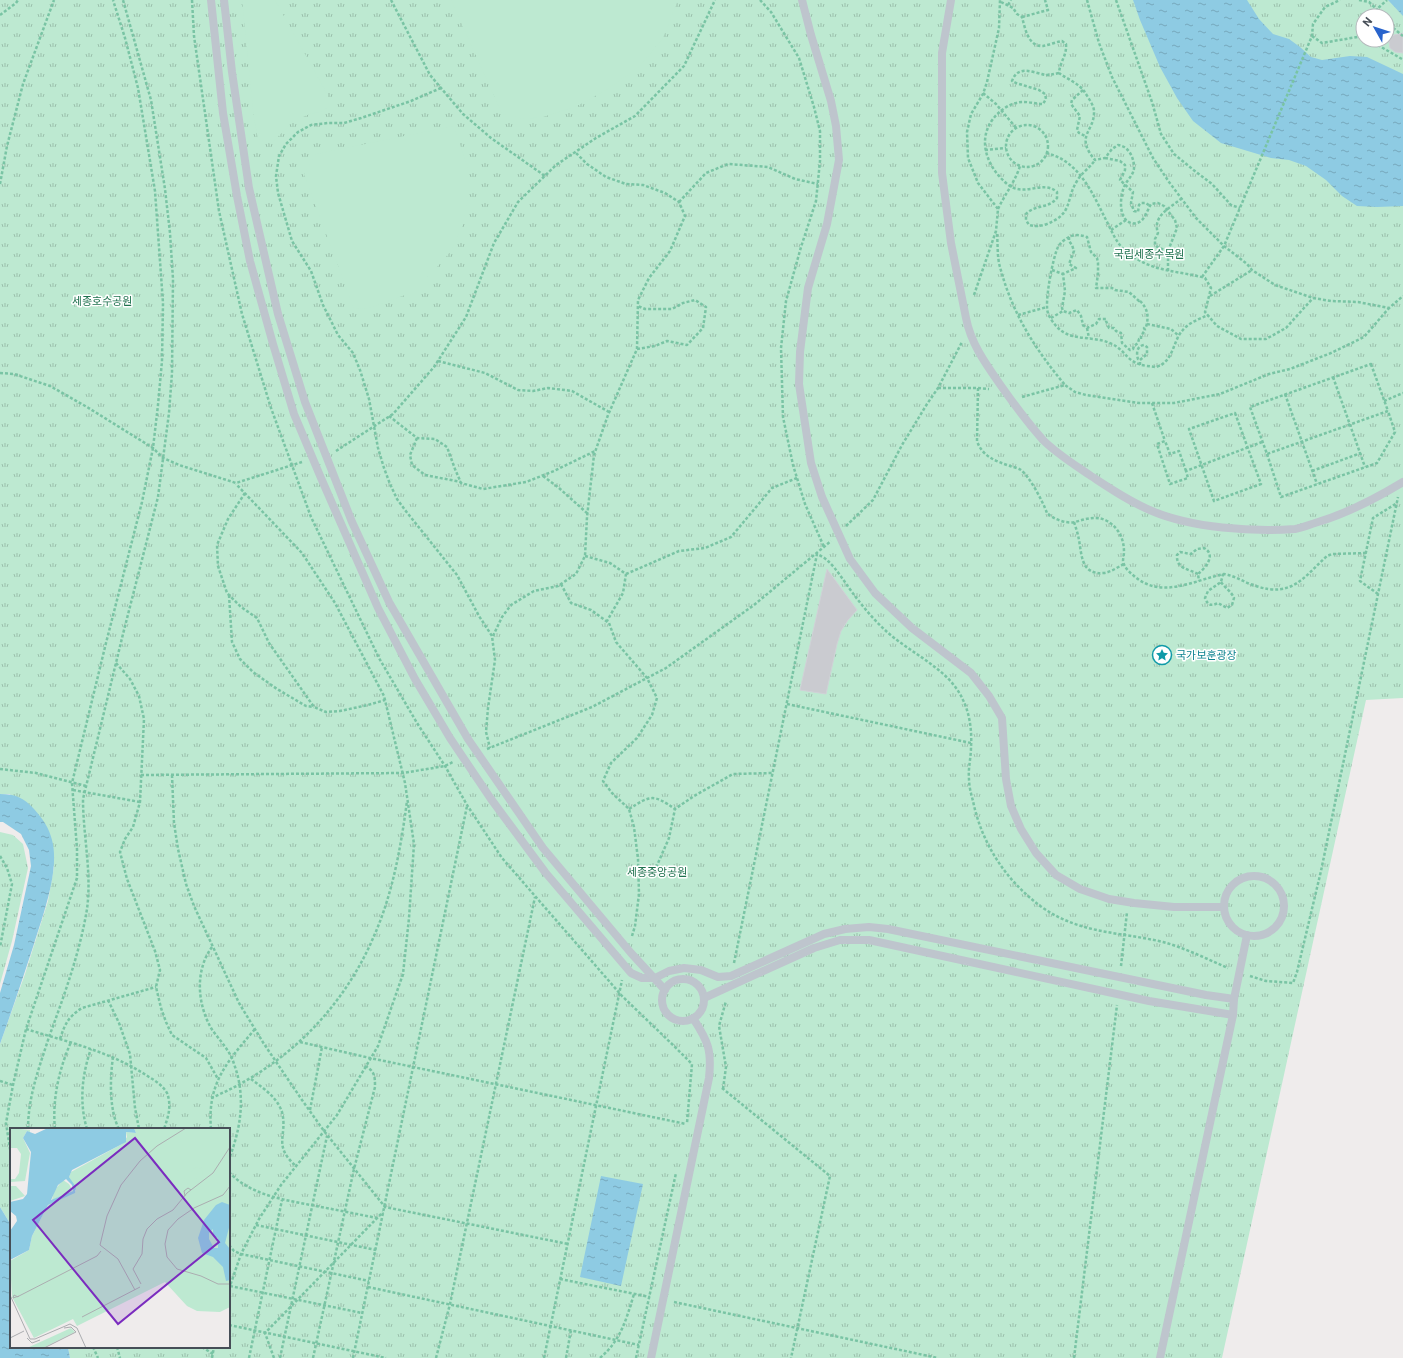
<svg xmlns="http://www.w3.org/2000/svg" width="1403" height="1358" viewBox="0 0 1403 1358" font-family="Roboto,'Noto Sans KR',sans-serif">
<defs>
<pattern id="grass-tufts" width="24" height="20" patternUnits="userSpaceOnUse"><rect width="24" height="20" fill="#bde9d1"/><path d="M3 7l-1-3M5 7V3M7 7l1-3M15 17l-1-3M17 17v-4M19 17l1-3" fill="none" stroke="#9bbfac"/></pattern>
<pattern id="water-ripples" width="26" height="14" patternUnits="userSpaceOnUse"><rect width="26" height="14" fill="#8ecbe3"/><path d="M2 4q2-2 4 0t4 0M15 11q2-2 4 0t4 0" fill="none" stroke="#76a7bb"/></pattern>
</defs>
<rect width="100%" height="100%" fill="#efecec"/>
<g fill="url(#grass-tufts)" fill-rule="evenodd">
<path d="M0 0H1403V698L1366 700 1222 1358H70L68 1347H229V1129H11V1225L0 1207V1044L25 974 48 901 54 867 10 794H0ZM1363 16H1387V40H1363Z"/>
<path d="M0 832 13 835 23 844 28 868 12 941 0 984Z"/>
</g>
<g fill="#bde9d1">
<path d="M242 0H275L321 83 328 96V106L324 111 310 114 293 121 271 144 258 139 254 119Z"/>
<path d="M451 0H678L663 38 641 65 608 89 577 106 543 117 524 119 502 114Z"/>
<path d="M454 126 468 169V197L462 227 451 251 430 275 408 294 369 308 354 309 304 174 316 154Z"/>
</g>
<g fill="url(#water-ripples)">
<path d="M1133 0H1247L1259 19 1273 34 1289 39 1300 47 1311 57 1322 60 1350 56 1367 57 1403 74V206L1377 207 1357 206 1342 196 1326 180 1306 166 1289 160 1271 158 1221 143 1193 121 1177 98 1160 67 1140 20Z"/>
<path d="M1388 0H1403V16Z"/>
<path d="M0 794C16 794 24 798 34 809 43 819 49 828 52 840 60 870 43 915 34 944 23 977 12 1011 0 1044V993L14 945 31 866 29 850 21 834 3 822H0Z"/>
<path d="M601 1176 643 1184 621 1286 580 1277Z"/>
<path d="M0 1207 11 1225V1347H68L70 1358H0Z"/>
</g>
<g fill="#cacbd0" stroke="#d0d2d7">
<path d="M1403 33V53L1395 52 1390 48 1389 42 1390 39 1394 35Z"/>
<path d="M827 569 857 610 848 620 841 631 837 644 826 694 800 690Z"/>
</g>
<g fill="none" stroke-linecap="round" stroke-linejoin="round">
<g stroke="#79c4a4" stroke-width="2.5" stroke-dasharray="3 2" stroke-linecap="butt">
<path d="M192 0 194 36 219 211 242 314 271 408 311 517 379 658 417 723 445 766 467 805 502 858 622 996 673 1045 692 1064 687 1123"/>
<path d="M391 0 430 75 463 114 491 138 545 176"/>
<path d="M760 0 771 12 799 58 814 107 820 131V161L816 201 801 247 786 301 781 348 783 417 793 465 805 504 824 547"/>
<path d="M1087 0 1099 43 1112 77 1153 158 1169 182 1196 218 1224 246 1247 264 1252 270 1275 285 1313 298 1331 301 1358 302 1389 308 1403 296"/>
<path d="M1116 0 1152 102 1161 134 1174 154 1196 172 1212 184 1231 205 1240 208"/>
<path d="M1359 0 1369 2 1384 16"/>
<path d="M1001 2 1013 8 1017 14 1022 17C1025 28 1028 47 1043 46 1049 45 1056 42 1062 41L1066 44C1067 56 1060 61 1059 73 1067 79 1078 83 1084 91 1087 96 1094 105 1094 111 1095 132 1074 135 1095 160L1105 158 1112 149 1118 145C1128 146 1133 156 1134 165 1135 175 1127 179 1124 187 1120 197 1118 219 1131 223 1135 224 1139 223 1142 220 1146 216 1148 209 1151 204L1158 203 1164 206 1175 220 1177 228 1168 251V272"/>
<path d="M1008 5 1011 0"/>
<path d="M0 15 16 3 18 0"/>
<path d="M1373 16 1377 9 1387 0"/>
<path d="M1022 17 1048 10 1045 0"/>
<path d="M1387 20 1392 27 1403 36"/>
<path d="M1312 36 1322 43 1363 36"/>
<path d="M1369 40 1402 59 1403 58"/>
<path d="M1059 73C1054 74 1051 75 1046 75 1034 73 1018 64 1012 81L1016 83 1039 90 1045 94 1046 99 1043 104C1034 104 1024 100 1016 103 1011 104 1006 107 1002 110 975 131 983 163 1006 183 1023 199 1042 179 1057 192V198C1048 209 1036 204 1026 214V220L1029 225C1036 227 1041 226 1047 224 1074 213 1065 200 1077 181 1081 173 1090 168 1095 160"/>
<path d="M441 88 411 101 361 118 344 123H328L311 125 298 132 286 144 279 156 276 176 278 193 292 241 311 271 323 305 338 335 353 353 360 370 369 399 378 448 384 468 390 484 397 499 405 510 457 575 479 616 492 636 495 660 488 708 486 732 490 748"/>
<path d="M1083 90 1072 100 1071 104 1080 116 1077 130 1079 133 1085 136"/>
<path d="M983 93 996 104 1017 129"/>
<circle cx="1027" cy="146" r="21"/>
<path d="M985 150 1006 148"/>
<path d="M1046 153C1078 160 1092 192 1105 218 1112 231 1116 244 1128 253 1154 273 1177 270 1205 278L1211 288 1205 312 1217 326 1241 339H1266L1286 328 1313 298"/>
<path d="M1105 158 1120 161 1125 165V170L1120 180 1133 192 1131 203 1134 211 1138 212 1139 205 1141 203H1146L1150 206"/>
<path d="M0 184 7 146 23 84 54 0"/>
<path d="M679 202 706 173 728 164 768 167 795 179 818 184"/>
<path d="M998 209C1005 194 1015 182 1020 166"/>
<path d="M1111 230 1126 220"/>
<path d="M997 234C998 245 997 257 1000 267 1012 313 1035 349 1065 385"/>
<path d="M1069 237V241L1072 245 1074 251 1069 264 1076 268 1063 274 1065 291 1062 308 1063 311 1069 313 1077 310 1081 316 1083 325 1087 328 1096 324 1099 319H1106V321L1109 328H1114L1116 331 1121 333 1122 343 1130 350 1133 349 1134 346 1138 343 1139 339H1141V336L1145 330 1144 328 1146 327C1149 317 1148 308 1139 300V301L1129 292 1115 290 1112 288H1096L1098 274V263L1097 258 1091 252 1087 237C1081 235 1075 234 1069 237 1065 239 1060 243 1058 247 1053 257 1044 303 1048 313 1049 317 1054 324 1058 328 1072 342 1094 335 1112 344 1127 351 1126 363 1147 366 1150 366 1153 367 1156 367 1173 363 1173 341 1182 331 1188 323 1199 319 1208 315"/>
<path d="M1168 251 1159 248 1155 245V239L1158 233C1152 216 1170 208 1182 198"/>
<path d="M1052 270 1063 274"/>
<path d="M1202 277 1224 246 1312 36 1313 24 1325 7 1340 0"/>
<path d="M974 295 996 231 998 209 978 183 968 158 967 132 971 114 983 94 987 82 999 28 1000 0"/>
<path d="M1210 296 1252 270"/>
<path d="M1018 315 1047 307"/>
<path d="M1051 318 1063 311"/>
<path d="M1147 324 1171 329 1179 336"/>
<path d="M1087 328 1089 338"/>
<path d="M637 349 655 346 667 341 687 345 703 328 706 307 695 300 683 303 672 309H645L638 306"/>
<path d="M438 361 485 373 518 390 533 391 548 388 572 391 609 412"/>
<path d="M1371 364 1388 411 1267 454 1250 407Z"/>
<path d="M1140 365V360L1147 354V347L1144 345C1137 346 1136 353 1138 359L1140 360"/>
<path d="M0 373 14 374 50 386 87 407 153 448 163 458 179 465 236 483 302 462"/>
<path d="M1333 377 1365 467"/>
<path d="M938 388H978L989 389"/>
<path d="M978 388 977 441C982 456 995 461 1010 466 1013 467 1018 468 1021 470 1030 477 1043 502 1047 513 1053 519 1066 524 1075 522 1086 519 1096 515 1107 521 1119 528 1124 539 1124 552 1124 555 1123 558 1123 561 1124 567 1129 572 1134 576 1162 600 1194 580 1224 574 1236 576 1245 583 1256 586 1292 598 1304 577 1327 556L1332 554 1366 553"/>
<path d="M1285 394 1317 484"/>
<path d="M1022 397 1065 385 1075 392 1086 395 1139 403H1174L1220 394 1269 374 1290 369 1331 353 1364 337 1389 308"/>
<path d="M1384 401 1403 393"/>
<path d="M1152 403 1165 441"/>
<path d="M1235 413 1261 484 1214 501 1189 429Z"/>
<path d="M389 416 417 438 435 439 447 447 455 469 461 483 483 489 526 482 554 471 595 451"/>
<path d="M417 438 410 455 412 465 425 475 461 482"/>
<path d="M336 451 393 414 434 367 466 317 494 243 518 202 556 165 596 138 635 116 684 66 715 0"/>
<path d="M1267 454 1281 497 1377 463 1395 432 1388 411"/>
<path d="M1186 471 1179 451 1170 454 1165 441 1157 444 1170 484 1188 478 1186 471 1262 442"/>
<path d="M1312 471 1361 453"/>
<path d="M543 476 559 488 588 514"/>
<path d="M245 493 228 519 217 545 218 566 227 593 241 607 257 618 269 643 314 707 326 712 340 711 368 705 385 700"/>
<path d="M1074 522C1076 528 1078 534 1079 540 1082 556 1081 575 1104 573 1111 572 1118 567 1124 564"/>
<path d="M846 526 873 500 902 445 927 404 938 388 962 342"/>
<path d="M585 556 610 563 626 574 623 593 607 621"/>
<path d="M626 574 679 551 705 548 731 537 772 488 797 478"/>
<path d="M1198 574C1189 569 1176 569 1177 555L1180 552 1191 554 1197 549 1204 548C1217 555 1205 568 1198 574L1199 581"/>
<path d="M1221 582C1225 588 1231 591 1234 598L1232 605 1227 608 1218 603C1212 606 1208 606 1205 598L1208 591 1221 582 1223 574"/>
<path d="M561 584 571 603 591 610 609 623 616 642 647 678 657 698 652 715 637 738 611 763 603 781 612 793 629 809 634 827 638 859 639 894 635 926 632 936"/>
<path d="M1378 594 1360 581 1373 518 1397 503"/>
<path d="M229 595 232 642 240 659 253 672 277 689 306 706 314 707"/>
<path d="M493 636 502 617 511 605 534 591 558 586 576 574 585 556 587 517 594 455 608 415 637 349 638 300 649 278 670 251 685 216 679 202 665 193 643 185 626 184 606 177 587 164 575 152"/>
<path d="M116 663 130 679 139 696 144 719 140 802 133 827 125 839 120 852 127 879 155 951 160 970 156 987 161 1008 166 1022 172 1035 206 1058 218 1079"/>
<path d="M787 704 971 743"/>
<path d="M487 749 592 707 666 668 754 605 831 541"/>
<path d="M0 769 36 773 86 786"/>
<path d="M141 775 403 773 445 766 453 762"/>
<path d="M172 775 174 823 178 849 186 884 194 906 239 1003 264 1044 302 1100 324 1131 385 1207 568 1244"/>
<path d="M73 790 140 802"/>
<path d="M629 809C651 795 653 794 675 809"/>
<path d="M0 856 7 868 12 884 0 947"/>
<path d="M639 876 655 870 669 838 675 809 694 796 733 774 772 773"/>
<path d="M212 947C195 970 197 1003 211 1028 219 1040 230 1050 234 1064 246 1096 241 1128 229 1159"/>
<path d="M734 963 817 554C821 556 825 558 828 561 837 569 847 586 855 596 864 608 874 620 885 630 909 653 949 668 963 700 970 714 972 732 971 747 971 758 968 768 969 779 969 786 971 794 973 801 982 845 1007 882 1043 908 1081 934 1121 932 1163 942 1185 948 1207 959 1228 968"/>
<path d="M1121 966 1127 912"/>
<path d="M1250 976 1266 981 1293 983 1297 972 1321 871 1398 497"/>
<path d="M108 1000 119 1023 130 1054 135 1108 139 1129"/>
<path d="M26 1029C68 1042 112 1052 149 1077 156 1081 163 1086 167 1093 172 1106 168 1117 164 1129"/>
<path d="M60 1039C65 1024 68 1017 82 1008L156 987"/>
<path d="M300 1042 370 1058 686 1124"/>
<path d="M113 1057C110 1078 109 1110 119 1129"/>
<path d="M251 1079C263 1088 277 1097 282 1112 288 1136 272 1145 296 1166"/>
<path d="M0 1081 13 1085"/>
<path d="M722 1088 830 1176 791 1358"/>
<path d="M723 1089 726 1067 719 1026 726 1001"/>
<path d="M211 1098C285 1067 343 1009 374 936 393 893 401 846 407 801"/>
<path d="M310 1110 322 1047"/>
<path d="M28 1129C28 1097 39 1068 49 1037 64 996 80 952 87 909 92 872 83 836 83 799L123 634 158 497 169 413 172 373 173 279 170 233 165 189 151 100 123 0"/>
<path d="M55 1129C52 1100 59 1069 71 1042"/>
<path d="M87 1129C79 1103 82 1074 91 1049"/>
<path d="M211 1129C207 1083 227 1062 255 1029"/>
<path d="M11 1155 6 1123 13 1085 26 1029 77 878V849L72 783 106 643 142 502 153 448 158 405 162 361 163 303 155 191 138 88 125 38 113 0"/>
<path d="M229 1172C251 1196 286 1200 316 1206 337 1210 357 1214 377 1218"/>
<path d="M256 1225 376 1250"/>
<path d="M229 1245 234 1251 241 1254 369 1281"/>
<path d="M560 1279 650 1297"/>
<path d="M230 1286 362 1313"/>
<path d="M368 1287 639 1345"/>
<path d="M229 1289 241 1254 259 1219 281 1185 337 1115 378 1046 403 974 409 918 414 844 405 783 384 696 335 603 302 553 236 484"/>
<path d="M674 1302 938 1358"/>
<path d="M229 1325 386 1358"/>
<path d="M93 1347 98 1358"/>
<path d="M117 1347 120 1358"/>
<path d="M202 1347 213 1354"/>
<path d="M212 1358 214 1347"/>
<path d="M249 1358 282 1200"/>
<path d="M274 1358 265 1333 383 1212"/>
<path d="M280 1358 327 1136"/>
<path d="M313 1358 354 1169 375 1087C375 1077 375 1071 365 1066"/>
<path d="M353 1358 467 806"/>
<path d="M436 1358 450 1304 535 897"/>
<path d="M544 1358 622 980"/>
<path d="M566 1358 571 1330"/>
<path d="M600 1358C621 1340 626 1320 634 1294"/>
<path d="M636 1358 676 1173"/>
<path d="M1074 1358 1117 1005"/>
</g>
<g stroke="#bec5cd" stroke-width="8">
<path d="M211 0 223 113 237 196 250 261 273 344 294 414 321 478 378 608 415 679 450 738 491 799 545 872 631 973 642 978H655L669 971 684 968 701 970 718 977 731 976 824 934 845 929 869 927 888 929 1206 995 1234 999"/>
<path d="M224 0 232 72 249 188 278 314 305 402 352 522 389 602 468 739 543 848 631 953 665 990"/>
<path d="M802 0 811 35 831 101 836 126 839 160 827 224 808 288 800 352 799 384 811 463 822 497 850 559 875 593 912 628 971 673 989 696 1002 718 1006 779 1011 806 1021 829 1036 853 1056 875 1080 889 1109 899 1134 903 1174 907H1224"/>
<path d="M951 0 942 53V173L951 243 966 318C971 345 988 367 1004 390 1016 407 1029 424 1043 440 1057 454 1075 465 1091 476 1111 489 1130 502 1152 511 1192 528 1252 532 1295 529 1302 528 1309 525 1315 523 1346 514 1375 499 1403 482"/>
<circle cx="1254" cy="906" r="30"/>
<circle cx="683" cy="1000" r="21"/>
<path d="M704 998 814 948 840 940H869L1149 1001 1233 1015"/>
<path d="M651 1358 709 1078C712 1050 708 1041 693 1018"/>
<path d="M1160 1358 1233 1015 1234 999 1247 935"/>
</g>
</g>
<defs>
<g id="sight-ring" transform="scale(1)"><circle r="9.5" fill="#fff" stroke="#0f9aa8" stroke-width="1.5"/><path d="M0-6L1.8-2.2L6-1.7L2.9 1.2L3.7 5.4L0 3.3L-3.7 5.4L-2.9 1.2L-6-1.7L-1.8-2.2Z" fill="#0f9aa8"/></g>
</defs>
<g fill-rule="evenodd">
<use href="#sight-ring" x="1162" y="655"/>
</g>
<g text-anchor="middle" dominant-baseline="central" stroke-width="3" stroke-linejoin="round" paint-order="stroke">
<g font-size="11" fill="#1e714e" stroke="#fff">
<text x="1149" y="254">국립세종수목원</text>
<text x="102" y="301">세종호수공원</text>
<text x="657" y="872">세종중앙공원</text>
</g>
<g font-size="11" fill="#0d838f" stroke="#fff" text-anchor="start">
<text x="1176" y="655">국가보훈광장</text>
</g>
</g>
<g transform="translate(10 1128)">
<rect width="220" height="220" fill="#efecec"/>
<path d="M0 0 20 2V5L17 3 13 10 20 25 15 53 0 54V51H5L9 45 11 26 7 20H0ZM124 0H220V179L210 184 187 183 177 178 155 154 67 198 63 191 24 210 2 169 0 133 19 122 22 108 38 77 66 63 59 49 61 44 112 16 117 9 116 4 126 5ZM53 52 59 56 63 63 42 72 44 63ZM0 58H6L15 68 0 73ZM61 200 65 204 33 220H17Z" fill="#bde9d1"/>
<path d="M197 0H204L213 10 206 16 194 3ZM187 3 204 19 181 42 164 25ZM210 16 216 22 195 43 189 37ZM157 36H161L175 49 171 57 162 62 151 59 146 54ZM181.5 45a5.5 5.5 0 1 1 11 0a5.5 5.5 0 1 1-11 0ZM130 43 143 51 136 58 123 55Z" fill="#bde9d1"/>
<path d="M38 0H124L126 5 116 4V14L62 42 59 49 66 59 65 65 38 77 22 108 19 122 0 132V103L7 93 6 88 0 83V74L13 71 17 66 21 24 13 10 17 3 25 6ZM56 51 62 57 63 63 41 72 48 57ZM212 74 220 77V96L215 115 220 121V152L216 153 213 139 203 129 192 125 188 110 194 92 206 77ZM203 101V108L208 110V120H204L199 111V105Z" fill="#8ecbe3" fill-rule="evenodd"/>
<path fill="none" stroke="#abadb0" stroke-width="1" d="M220 58 213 67 184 80 168 91 158 102 155 116 157 129 167 141 191 148 208 156H220M175 68 174 63 178 60 181 62M131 156 123 141 132 126 133 111 137 101 147 91 163 82 177 65 203 45 220 19M125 162 108 131 90 117 97 88 111 57 130 33 147 18 176 0M0 167 20 211H25L60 196 67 200 76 220M4 167 8 169 9 168 3 170ZM9 168 87 128 91 123M72 189 130 159M54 200 61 199 66 204M0 210 14 203M17 210 22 215 30 212M34 220 66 204"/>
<path fill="#7b2cbf" fill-opacity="0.15" stroke="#7b2cbf" stroke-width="2" d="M125 10 209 114 108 196 23 92Z"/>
<rect width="220" height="220" fill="none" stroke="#464e57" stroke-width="2"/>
</g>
<g transform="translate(1375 28) rotate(309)"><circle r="19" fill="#ffffff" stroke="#b5b8bc"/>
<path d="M0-3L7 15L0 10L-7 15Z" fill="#2964cc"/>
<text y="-6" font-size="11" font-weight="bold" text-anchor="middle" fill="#464e57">N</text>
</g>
</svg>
